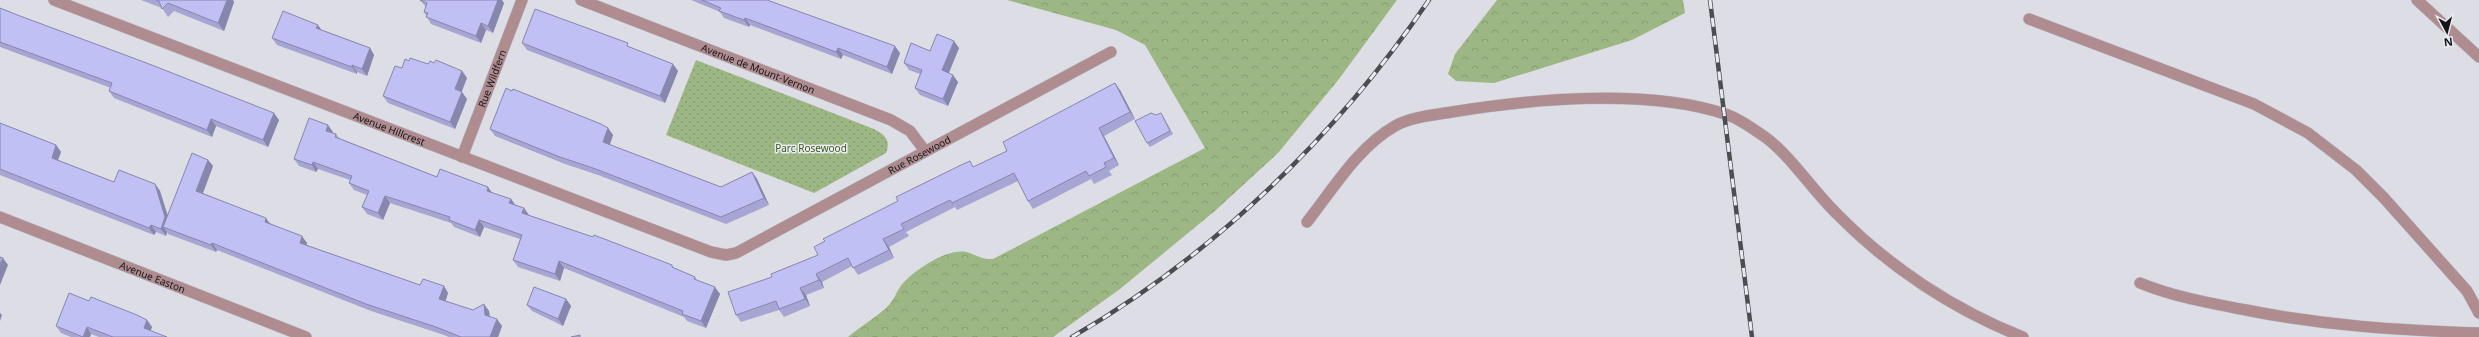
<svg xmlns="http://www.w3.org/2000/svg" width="2479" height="337" viewBox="0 0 2479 337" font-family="'Noto Sans',sans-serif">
<defs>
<pattern id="grass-dots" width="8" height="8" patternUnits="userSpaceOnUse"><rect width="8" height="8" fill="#9db784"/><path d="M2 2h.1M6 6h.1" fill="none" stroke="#869c71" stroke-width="1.8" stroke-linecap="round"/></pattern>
<pattern id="forest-crowns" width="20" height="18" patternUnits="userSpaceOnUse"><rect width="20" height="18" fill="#9db784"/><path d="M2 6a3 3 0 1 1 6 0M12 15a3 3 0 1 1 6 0" fill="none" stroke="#869c71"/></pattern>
</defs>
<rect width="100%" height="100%" fill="#dddde6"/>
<path fill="url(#grass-dots)" d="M696 60 874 129C885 135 891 140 886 153L814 193 666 135Z"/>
<g fill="url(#forest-crowns)">
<path d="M1007 0H1397L1339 79 1278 153 1216 210 1120 289 1053 337H848C860 327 873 319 885 309 893 302 895 295 900 287 910 273 939 254 956 252 973 249 975 260 993 259L1205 148 1145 45 1116 30Z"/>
<path d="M1497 0H1683L1685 13 1632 40 1494 83 1456 81 1448 74 1455 54Z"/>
</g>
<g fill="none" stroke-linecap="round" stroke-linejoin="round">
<g stroke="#b9b9c1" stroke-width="12">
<g id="service">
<path d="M2417 0 2479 57"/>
<path d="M2029 19 2254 104 2308 133 2356 170 2384 198 2467 291 2479 313"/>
<path d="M1307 222C1333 189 1358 147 1395 126 1411 117 1434 115 1452 112 1531 99 1648 88 1725 114 1739 118 1753 129 1765 137 1790 155 1814 192 1837 214 1889 267 1954 310 2023 337"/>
<path d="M2140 283C2174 297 2210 303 2246 310 2326 326 2397 330 2479 333"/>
</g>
</g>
<g stroke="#b9b9c1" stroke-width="12">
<g id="minor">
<path id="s1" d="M54 0 711 252 726 255 736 253 1111 52"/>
<path id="s2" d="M581 0 891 120 910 131 925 151"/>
<path id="s3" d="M462 157 522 0"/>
<path id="s4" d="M0 217 306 337"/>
</g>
</g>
<use href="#service" stroke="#ae8c8f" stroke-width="11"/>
<use href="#minor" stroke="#ae8c8f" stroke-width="11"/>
<g stroke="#4c4c51" stroke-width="4.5">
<g id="rail">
<path d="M1710 0 1752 337"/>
<path d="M1072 337C1214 255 1337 135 1429 0"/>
</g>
</g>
<use href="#rail" stroke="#eaebf3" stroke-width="3" stroke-dasharray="9" stroke-linecap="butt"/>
</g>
<g fill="#a6a5d3">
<path d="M141 0H233L234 2 224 31 174 11 168 17 162 8Z"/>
<path d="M420 0 504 3 493 33 486 30 481 43 431 24 424 12 426 7Z"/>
<path d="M691 0H767L900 53 892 74 843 55 841 59 750 25 749 27 724 18 720 12Z"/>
<path d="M0 8 279 120 268 147 216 126 212 137 114 98 109 91 111 88 0 47Z"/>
<path d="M322 30 370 48 374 55 367 76 357 72V74L277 45 272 38Z"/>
<path d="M522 43 631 47 678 71 665 103 527 50Z"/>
<path d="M959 48 949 73 958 82 948 106 920 95 915 88 920 74 909 70 904 63 930 51Z"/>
<path d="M409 61 428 64 434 63 462 71 467 78 461 92 467 99 455 129 388 103 383 96 402 68Z"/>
<path d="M1120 90 1135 119 1104 136 1119 165 1109 171 1112 175 1094 184 1091 179 1033 209 1028 201 1018 181 957 210 955 207 906 232 909 236 889 247 894 258 858 275 852 266 822 282 824 288 806 295 810 306 784 317 779 310 741 322 736 315 772 277 818 255 974 167 1007 151Z"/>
<path d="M1163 116 1173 134 1150 147 1147 143Z"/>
<path d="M0 123 56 145 61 152 58 160 114 182 155 184 160 191 168 216 208 160 213 166 203 193 270 223 307 243 306 245 420 285 444 286 448 293 445 301 473 310 489 311 490 317 502 326 498 337H449L441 334 371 311 217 250 216 252 168 234 167 232 166 236 156 232 154 235 0 175Z"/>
<path d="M608 128 613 135 610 145 721 187 752 172 757 179 769 205 726 224 598 175 565 164 495 136 490 129Z"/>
<path d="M333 132 332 133 336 134 339 138 437 177 511 199 515 205 524 208 528 215 672 265 674 268 695 277 697 280 720 294 706 328 687 321 684 317 564 268 560 281 518 267 513 260 520 239 484 227 480 237 454 227 451 223 390 203 383 220 367 214 362 207 367 195 354 190 349 183 350 180 318 169 316 172 299 166 294 159Z"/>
<path d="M566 299 571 306 563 326 532 311 527 305Z"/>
<path d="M147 320 152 327 150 331 167 337H99L91 334 90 337H71L61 333 56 326Z"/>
</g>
<g fill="#8786ac">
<path d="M227 0H233L234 2 224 31 218 23Z"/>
<path d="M498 0H502L504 3 493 33 488 26Z"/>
<path d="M745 18 750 25 749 27 744 20Z"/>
<path d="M481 23 486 30 481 43 476 36Z"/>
<path d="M318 25 323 32 316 28Z"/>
<path d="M954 41 959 48 947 77 942 70Z"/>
<path d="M895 46 900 53 892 74 887 67Z"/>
<path d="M370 48 374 55 367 76 362 69Z"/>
<path d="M838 48 843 55 841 59 836 52Z"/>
<path d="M673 64 678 71 665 103 660 96Z"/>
<path d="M352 65 357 72V74L352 67Z"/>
<path d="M462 71 467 78 460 96 455 89Z"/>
<path d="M953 75 958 82 948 106 943 99Z"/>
<path d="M1115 83 1120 90 1135 119 1130 112Z"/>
<path d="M462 92 467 99 455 129 450 122Z"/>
<path d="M274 113 279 120 268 147 263 140Z"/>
<path d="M211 119 216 126 212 137 207 130Z"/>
<path d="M328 125 333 132 331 138 326 131Z"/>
<path d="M608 128 613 135 608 149 603 142Z"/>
<path d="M1099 128 1104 136 1119 165 1114 158Z"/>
<path d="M56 145 61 152 56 165 52 158Z"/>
<path d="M208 160 213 166 201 198 196 191Z"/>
<path d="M313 162 318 169 316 172 312 165Z"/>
<path d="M752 172 757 179 769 205 764 198Z"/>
<path d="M155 184 160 191 170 224 163 227 167 232 166 236 161 229Z"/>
<path d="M488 187 493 194 487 191Z"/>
<path d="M385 196 390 203 383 220 378 213Z"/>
<path d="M511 199 516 206 509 203Z"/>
<path d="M524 208 529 215 522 213Z"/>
<path d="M266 218 271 225 265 222Z"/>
<path d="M479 220 484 227 480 237 475 230Z"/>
<path d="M151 225 156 232 154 235 149 228Z"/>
<path d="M302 236 307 243 305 250 300 243Z"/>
<path d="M883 239 889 247 894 258 889 250Z"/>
<path d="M212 243 217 250 216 252 211 245Z"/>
<path d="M3 258 8 265 0 285V265Z"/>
<path d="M559 261 564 268 560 281 555 274Z"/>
<path d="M816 274 822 282 824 288 819 280Z"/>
<path d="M444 286 448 293 444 306 439 299Z"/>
<path d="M715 287 720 294 706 328 701 321Z"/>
<path d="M800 288 806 295 810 306 805 299Z"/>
<path d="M566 299 571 306 563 326 558 319Z"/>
<path d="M484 304 489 311 490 322 485 315Z"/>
<path d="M0 313 2 315 0 321Z"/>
<path d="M497 319 502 326 498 337H490Z"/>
<path d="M147 320 152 327 149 335 144 328Z"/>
<path d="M87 327 91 334 90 337H83Z"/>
</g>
<g fill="#c1c0f5" stroke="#8786ac">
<path d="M156 0H227L218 23 168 3 162 9 159 1Z"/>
<path d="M420 0H498L488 26 481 23 476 36 426 17 428 13 424 12 427 3Z"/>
<path d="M702 0H767L895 46 887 67 838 48 836 52 745 18 744 20 719 11 721 8Z"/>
<path d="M0 8 20 16 144 62 274 113 263 140 211 119 207 130 109 91 112 83 0 42Z"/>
<path d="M535 9 628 43 627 46 673 64 660 96 522 43Z"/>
<path d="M283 11 318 25 316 28 370 48 362 69 352 65V67L272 38Z"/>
<path d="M937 34 954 41 942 70 953 75 943 99 915 88 922 70 904 63 911 43 930 51Z"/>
<path d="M410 58 428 64 430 61 434 63 436 60 462 71 455 89 462 92 450 122 383 96 395 66 402 68 405 59 409 61Z"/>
<path d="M1115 83 1130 112 1099 128 1114 158 1104 163 1106 167 1089 176 1086 171 1028 201 1014 173 952 203 950 200 901 224 904 229 883 239 889 250 853 268 848 258 816 274 819 280 800 288 805 299 779 309 776 301 736 315 728 292 772 277 771 274 818 255 814 247 825 241 823 239 898 201 896 197 961 165 970 161 973 167 1007 151 1003 142Z"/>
<path d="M506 88 512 91 513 89 601 124 608 128 603 142 721 187 752 172 764 198 721 217 593 168 560 157 490 129Z"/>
<path d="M1151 113 1156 115 1161 113 1170 131 1147 143 1135 121Z"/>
<path d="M309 118 328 125 326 131 336 134 335 137 437 177 440 169 488 187 487 191 511 199 509 203 524 208 522 213 593 237 594 235 672 265V267L695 277 694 279 715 287 701 321 682 314 683 311 559 261 555 274 513 260 522 235 479 220 475 230 449 220 450 217 385 196 378 213 362 207 369 191 349 183 352 176 313 162 312 165 294 159Z"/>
<path d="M0 123 56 145 52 158 114 182 119 170 155 184 165 217 161 229 151 225 149 228 0 169Z"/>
<path d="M192 153 208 160 196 191 266 218 265 222 302 236 300 243 420 285 423 279 444 286 439 299 473 310 484 304 485 315 497 319 490 337H461L436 327 366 304 212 243 211 245 163 227Z"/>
<path d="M0 257 3 258 0 265Z"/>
<path d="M534 287 566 299 558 319 527 305Z"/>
<path d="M69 293 89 301 91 297 137 315 147 320 144 328 167 337H113L87 327 83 337 56 326Z"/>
<path d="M580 335V337H571Z"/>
</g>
<g text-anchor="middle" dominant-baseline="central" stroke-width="3" stroke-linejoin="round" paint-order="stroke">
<g font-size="10" fill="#141417" stroke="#eaebf3">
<text stroke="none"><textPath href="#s2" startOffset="190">Avenue de Mount-Vernon</textPath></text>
<text stroke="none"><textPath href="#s3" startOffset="84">Rue Wildfern</textPath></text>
<text stroke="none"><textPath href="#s1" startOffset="359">Avenue Hillcrest</textPath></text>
<text stroke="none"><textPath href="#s1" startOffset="937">Rue Rosewood</textPath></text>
<text stroke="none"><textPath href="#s4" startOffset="164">Avenue Easton</textPath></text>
</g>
<g font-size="10" fill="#3d5918" stroke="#eaebf3">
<text x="811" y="148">Parc Rosewood</text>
</g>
</g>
<g transform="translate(2447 32) rotate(173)" stroke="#eaebf3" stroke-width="3" paint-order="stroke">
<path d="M0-3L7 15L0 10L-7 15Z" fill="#141417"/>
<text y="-6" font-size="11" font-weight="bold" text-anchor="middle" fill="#141417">N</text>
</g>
</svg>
